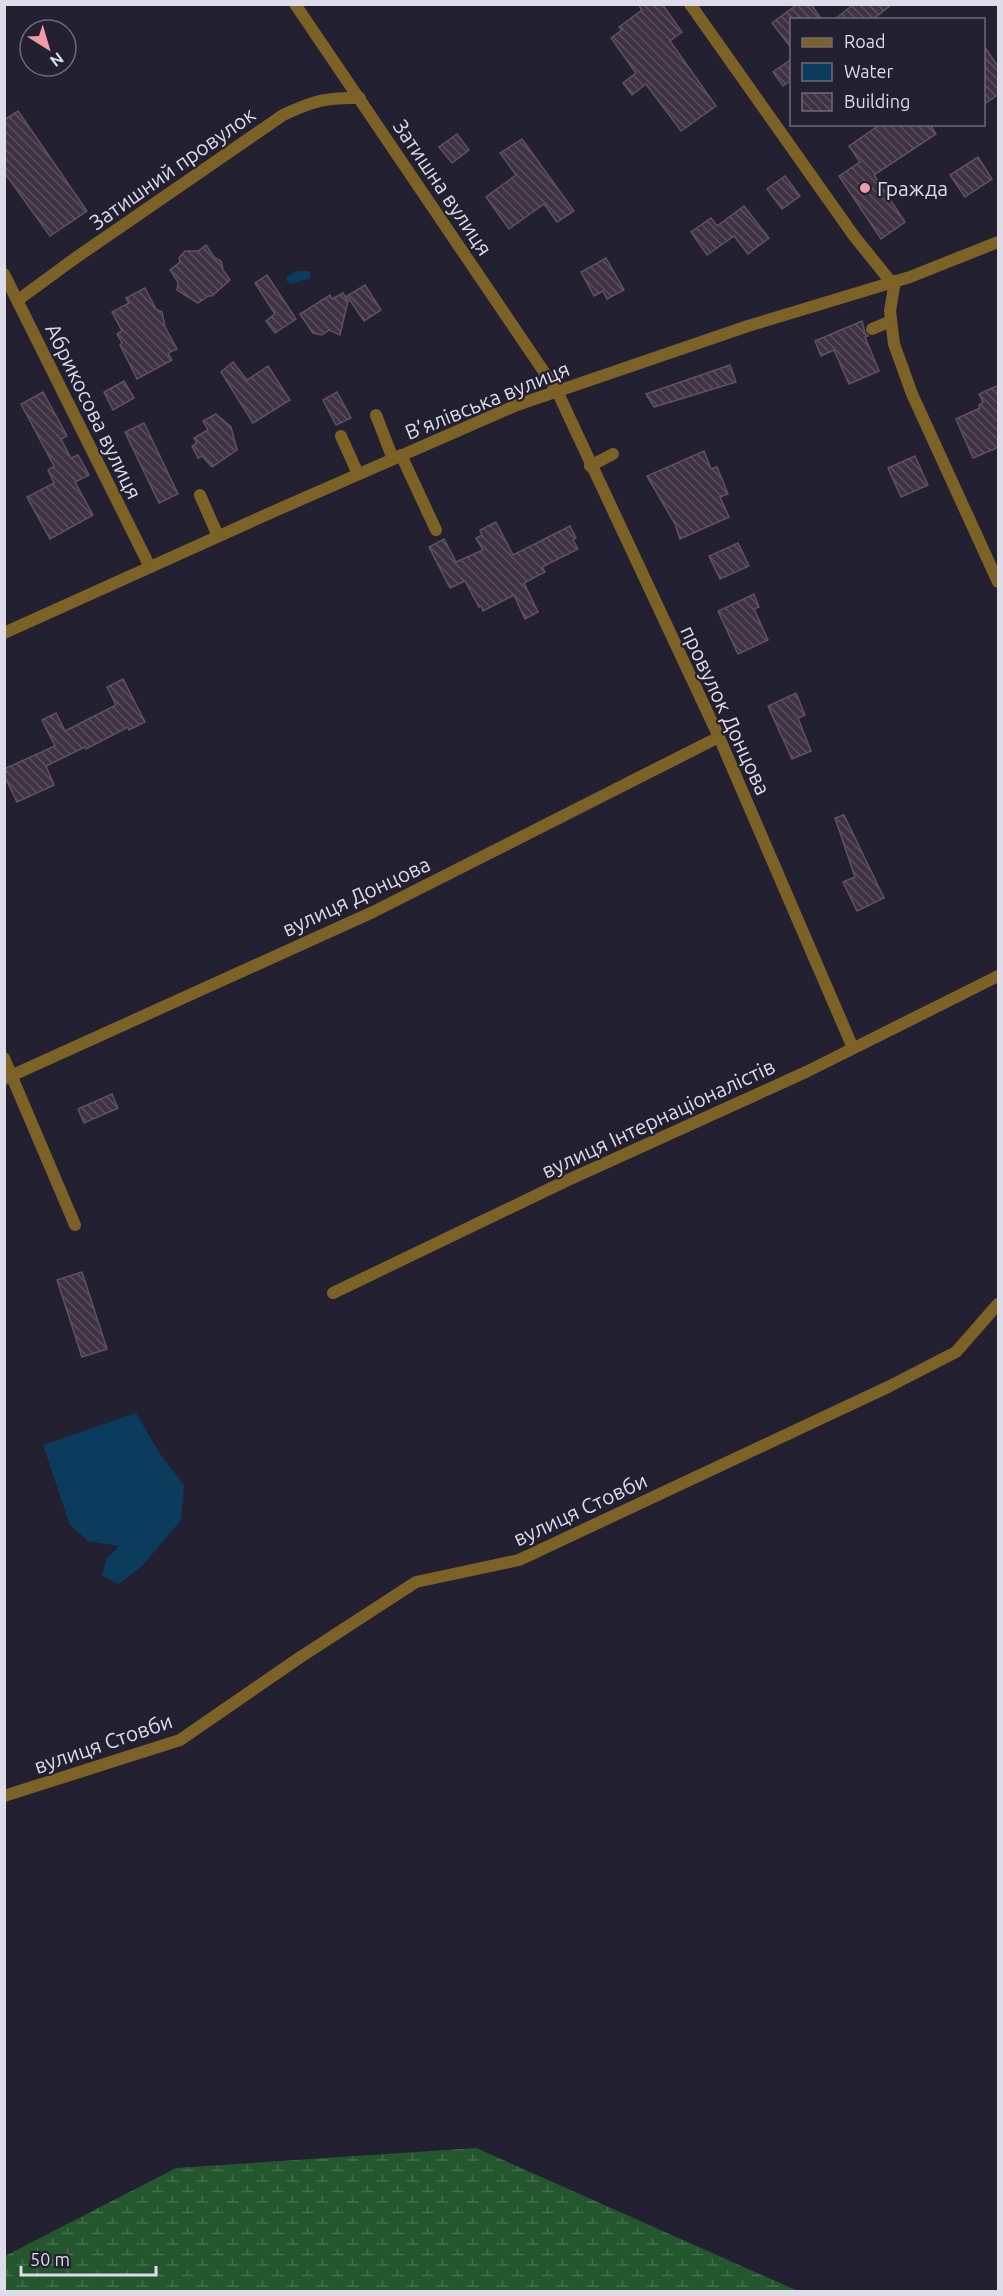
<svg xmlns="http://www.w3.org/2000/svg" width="1003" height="2296" viewBox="0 0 1003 2296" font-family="Ubuntu,sans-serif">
<defs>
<pattern id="wetland-marsh" width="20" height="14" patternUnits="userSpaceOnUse" patternTransform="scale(1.5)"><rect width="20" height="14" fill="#24572e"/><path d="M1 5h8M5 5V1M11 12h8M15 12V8" fill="none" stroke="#436f4c"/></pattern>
<pattern id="building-back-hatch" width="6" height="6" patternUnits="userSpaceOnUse" patternTransform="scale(1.5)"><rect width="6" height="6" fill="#3f3343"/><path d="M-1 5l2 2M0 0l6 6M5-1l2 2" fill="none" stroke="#5a505e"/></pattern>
</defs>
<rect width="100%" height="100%" fill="#222031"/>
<path fill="url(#wetland-marsh)" d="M476 2148 798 2291H5V2256L176 2168Z"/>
<g fill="#0b3c5d">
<path d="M297 271H309L311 277 309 279 290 284 286 280 287 276Z"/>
<path d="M136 1413 160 1454 184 1485 181 1520 143 1565 119 1584 102 1576 106 1559 119 1546 88 1541 70 1525 43 1445Z"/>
</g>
<g fill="url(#building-back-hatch)" stroke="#5e5263" stroke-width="1.5">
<path d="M638 4H662L682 32 670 41 716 106 681 131 646 84 632 95 623 83 636 73 611 38 622 30 619 27 642 10Z"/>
<path d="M798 4H811L822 20H792V49L772 23Z"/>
<path d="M854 4H892L872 20H834Z"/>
<path d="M984 46 999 68V94L984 104Z"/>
<path d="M792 59V80L783 86 773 72Z"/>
<path d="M18 111 87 211 50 236 4 172V120Z"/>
<path d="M881 124H930L936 134 874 175 905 222 881 239 839 176 860 162 849 146Z"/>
<path d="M457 134 469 150 452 163 439 147Z"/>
<path d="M522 139 574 211 557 222 544 204 509 229 486 197 516 175 500 153Z"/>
<path d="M978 157 992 179 965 197 950 175Z"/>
<path d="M785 176 800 196 782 209 767 189Z"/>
<path d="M744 206 769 238 748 254 734 236 707 255 691 232 711 218 717 226Z"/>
<path d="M206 245 214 257 221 261 223 270 230 280 212 296H208L198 303 177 290 178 282 170 270 180 262 179 258 185 251H198Z"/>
<path d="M606 258 624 290 607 299 603 291 594 296 581 272Z"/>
<path d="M267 275 296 319 275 333 266 321 275 314 255 283Z"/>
<path d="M365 285 381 310 364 321 347 296Z"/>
<path d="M145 288 156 309 162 312 165 327 177 349 168 353 172 360 137 379 120 345 122 343 117 334 122 331 112 312 129 303 126 298Z"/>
<path d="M343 293 348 301 340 335 329 330 322 335 313 333 300 314 330 295 332 299Z"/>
<path d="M862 321 865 333 868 336 865 337 879 371 849 384 834 350 821 356 815 341Z"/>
<path d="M233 362 247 380 268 366 290 400 253 423 221 372Z"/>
<path d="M730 365 736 382 654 407 646 394Z"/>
<path d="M124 381 134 398 113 410 104 392Z"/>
<path d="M999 385V447L973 458 956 419 980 408 979 405 983 402 979 394Z"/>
<path d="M43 392 67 436 61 439 71 458 78 455 89 475 75 482 93 515 50 539 27 497 54 483 48 470 54 466 21 404Z"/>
<path d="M337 392 351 418 336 425 323 400Z"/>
<path d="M216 414 231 427 237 450 212 467 202 456 198 458 192 446 197 443 194 438 208 430 203 421Z"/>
<path d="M144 423 178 494 159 503 125 432Z"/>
<path d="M704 451 711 469 717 467 728 494 720 497 729 517 680 539 675 524 647 476Z"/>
<path d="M915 456 928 485 901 497 888 468Z"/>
<path d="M496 522 513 555 570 526 576 538 573 540 578 549 542 567 545 572 524 583 538 612 525 619 514 595 483 611 481 606 479 607 465 581 450 588 429 547 444 539 456 562 483 550 476 538 482 535 480 530Z"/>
<path d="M738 543 749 566 720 579 709 556Z"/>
<path d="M754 594 759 607 754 609 768 640 738 654 718 611Z"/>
<path d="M123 679 145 722 129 730 128 727 86 749 85 747 46 766 54 785 17 802 4 775V769L55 746 42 720 56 713 65 731 116 705 107 687Z"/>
<path d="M796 693 805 715 798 718 811 751 792 759 768 706Z"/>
<path d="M844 815 884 898 857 911 843 882 855 877 835 818Z"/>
<path d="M112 1094 118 1108 84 1123 78 1109Z"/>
<path d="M82 1272 107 1349 82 1357 57 1280Z"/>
</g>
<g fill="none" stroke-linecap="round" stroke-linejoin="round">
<g stroke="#7c6226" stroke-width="12">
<path d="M295 4 557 391 719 737 853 1048"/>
<path d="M690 4 854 236 891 282"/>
<path d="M4 274 150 567"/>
<path d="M895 281 890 311 894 344 912 394 998 582"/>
<path d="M18 300 74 259 283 115C313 101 327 97 360 98"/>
<path d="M872 329 891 321"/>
<path d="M376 415 393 459"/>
<path d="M341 436 358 474"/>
<path d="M401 455 436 530"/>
<path d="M590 466 613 454"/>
<path d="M200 495 218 536"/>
<path d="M4 633 270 513 517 405 748 326 910 277 998 242"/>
<path d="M4 1058 75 1225"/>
<path d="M4 1079 373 912 719 737"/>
<path d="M333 1293 568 1180 806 1072 998 976"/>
<path d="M4 1796 180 1740 299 1658 416 1582 519 1560 888 1387 956 1352 998 1304"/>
</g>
</g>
<circle fill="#f39aa8" stroke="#222031" stroke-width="2" cx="865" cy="188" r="6"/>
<g text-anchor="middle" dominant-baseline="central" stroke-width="4.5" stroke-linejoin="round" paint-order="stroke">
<g font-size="21" fill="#dddce8" stroke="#222031">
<text transform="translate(172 168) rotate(-35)">Затишний провулок</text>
<text transform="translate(443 187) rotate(56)">Затишна вулиця</text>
<text transform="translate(487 400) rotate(-22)">В’ялівська вулиця</text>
<text transform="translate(94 411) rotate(64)">Абрикосова вулиця</text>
<text transform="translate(726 710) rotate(65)">провулок Донцова</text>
<text transform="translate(356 896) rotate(-25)">вулиця Донцова</text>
<text transform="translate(658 1118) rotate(-25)">вулиця Інтернаціоналістів</text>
<text transform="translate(580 1509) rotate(-25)">вулиця Стовби</text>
<text transform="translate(103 1743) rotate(-19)">вулиця Стовби</text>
</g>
<g font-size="21" fill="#dddce8" stroke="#222031" text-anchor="start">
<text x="877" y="188">Гражда</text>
</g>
</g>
<rect width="1003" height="2296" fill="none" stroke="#dddce8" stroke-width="12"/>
<rect x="790" y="18" width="195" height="108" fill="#222031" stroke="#6d6b7a" stroke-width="1.5"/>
<rect x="802" y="38" width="30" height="9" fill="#7c6226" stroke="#6d6b7a" stroke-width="1.5"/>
<text x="844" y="48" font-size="18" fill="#dddce8">Road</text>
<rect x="802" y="63" width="30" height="18" fill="#0b3c5d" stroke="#6d6b7a" stroke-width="1.5"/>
<text x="844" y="78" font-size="18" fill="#dddce8">Water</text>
<rect x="802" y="93" width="30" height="18" fill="url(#building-back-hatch)" stroke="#6d6b7a" stroke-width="1.5"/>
<text x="844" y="108" font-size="18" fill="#dddce8">Building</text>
<g transform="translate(48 48) rotate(143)"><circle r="28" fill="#222031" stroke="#6d6b7a" stroke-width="1.5"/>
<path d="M0-4.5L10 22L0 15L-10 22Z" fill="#f39aa8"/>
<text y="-9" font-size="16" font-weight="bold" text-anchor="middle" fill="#dddce8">N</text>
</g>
<path d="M21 2266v9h135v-9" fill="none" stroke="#dddce8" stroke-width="3"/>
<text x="30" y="2266" font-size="18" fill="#dddce8" stroke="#222031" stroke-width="4.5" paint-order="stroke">50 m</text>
</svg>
